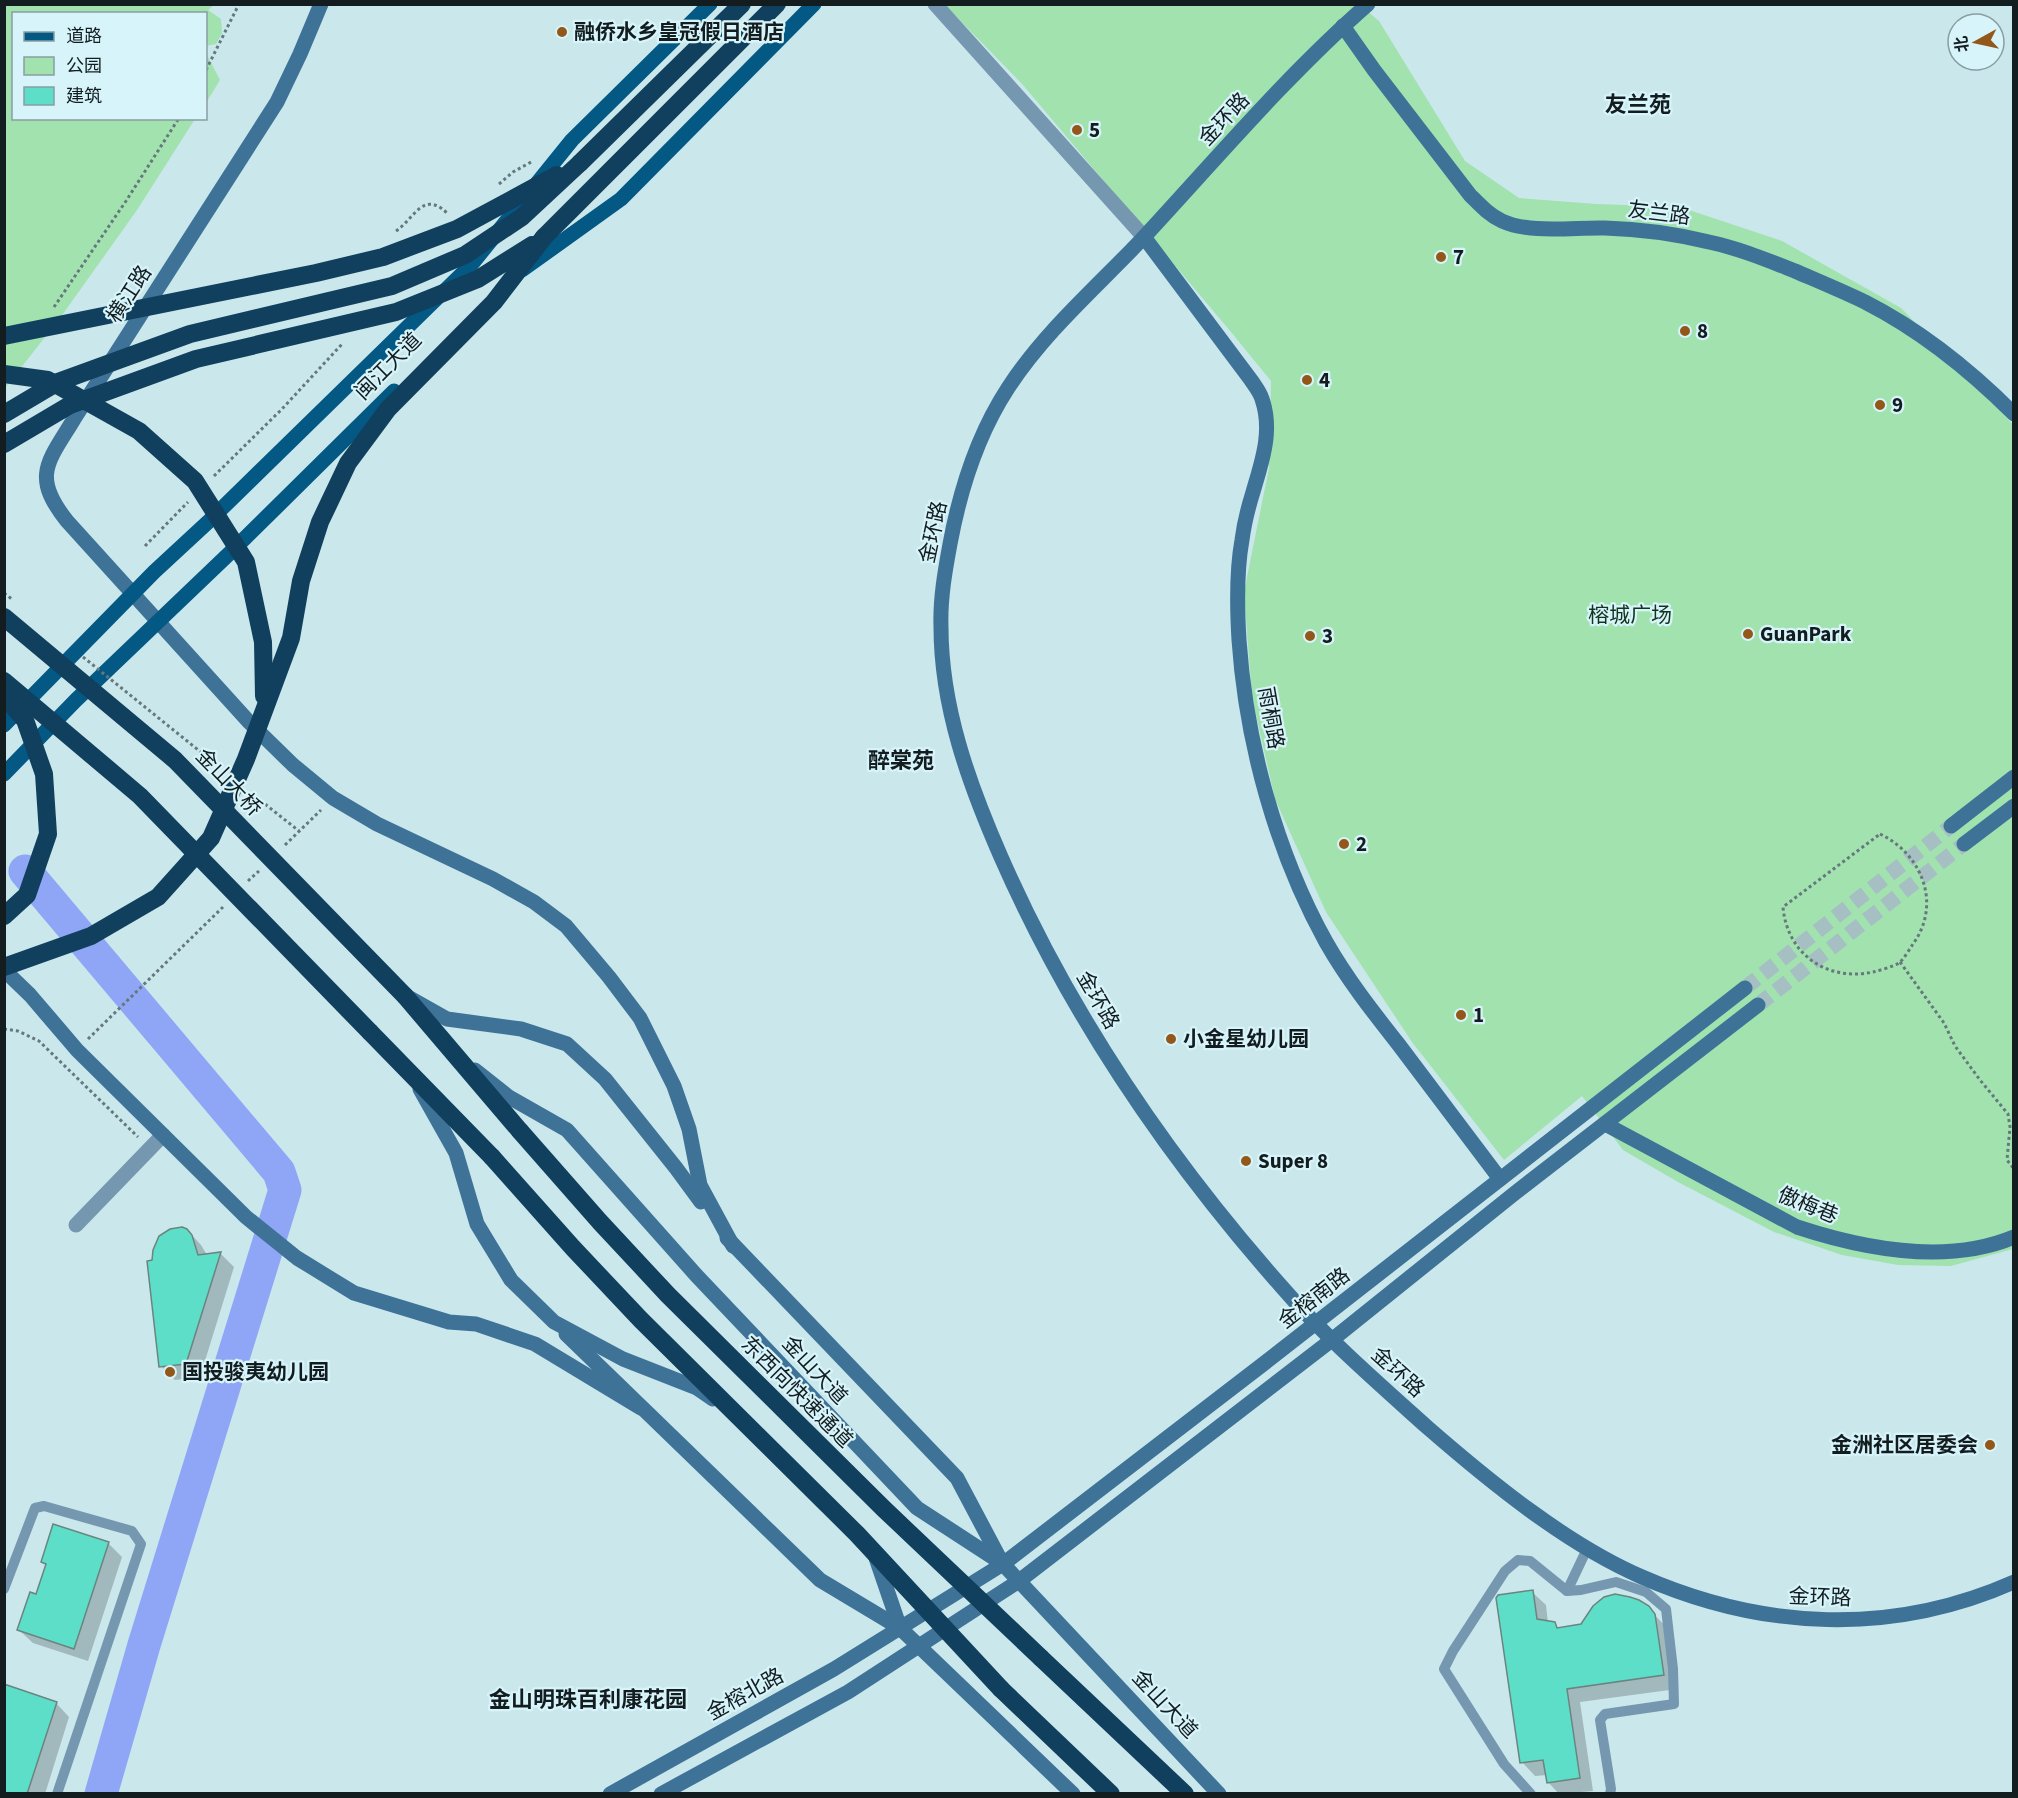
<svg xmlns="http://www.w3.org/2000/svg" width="2018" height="1798" viewBox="0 0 2018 1798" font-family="'Source Sans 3','Noto Sans SC',sans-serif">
<rect width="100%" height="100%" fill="#cae7ec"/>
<g fill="#a1e2af">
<path d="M5 5H214L208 10 221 19 222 33 216 44 206 46V14H14V118L195 119 137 210 60 318 5 388Z"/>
<path d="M945 5H1360L1379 21 1465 161 1519 198 1596 204 1680 207 1782 241 1901 308 1993 402 2014 426 2013 1249 1951 1266 1898 1265 1842 1255 1774 1232 1678 1182 1623 1150 1582 1096 1504 1160 1412 1042 1326 912 1275 799 1252 697 1244 592 1269 468 1271 381 1231 332 1023 85Z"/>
<path d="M206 53 220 80 206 103Z"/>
</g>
<g fill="#0003">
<path d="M187 1230 201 1245 207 1255 221 1254 234 1267 200 1377 175 1380 161 1366 153 1261Z"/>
<path d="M108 1543 122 1557 88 1661 33 1643 19 1630 37 1596 47 1566 42 1562Z"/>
<path d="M1532 1592 1546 1605 1548 1623 1554 1624 1559 1629 1582 1626 1648 1608 1668 1629 1677 1689 1580 1702 1593 1791 1559 1794 1548 1782 1547 1775 1535 1776 1522 1762Z"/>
<path d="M56 1703 69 1717 45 1794H4Z"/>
</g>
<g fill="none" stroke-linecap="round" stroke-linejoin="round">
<path stroke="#8ea6f5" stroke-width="33" d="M25 871 279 1172 285 1190 144 1645 101 1794"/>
</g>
<g fill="#5ddec8" stroke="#6a857f" stroke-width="1.5">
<path d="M182 1227 187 1229 192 1235 198 1255 221 1252 186 1364 159 1367 147 1261 152 1260 153 1250 159 1236 170 1229Z"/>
<path d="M53 1524 109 1542 74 1649 17 1630 30 1592 36 1594 46 1564 41 1562Z"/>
<path d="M1533 1590 1537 1619 1555 1622 1557 1628 1581 1624 1593 1606 1604 1597 1615 1594 1630 1597 1639 1600 1649 1606 1655 1614 1664 1675 1567 1689 1580 1778 1547 1783 1543 1760 1520 1763 1496 1598 1498 1595Z"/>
<path d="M4 1684 57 1702 27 1794H4Z"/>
</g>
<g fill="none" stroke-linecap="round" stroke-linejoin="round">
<g stroke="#a5bfc3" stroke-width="15" stroke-dasharray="15 8" stroke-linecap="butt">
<path d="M1745 988 1951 826"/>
<path d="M1758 1005 1964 844"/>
</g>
<g stroke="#65787c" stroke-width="3" stroke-dasharray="3 3" stroke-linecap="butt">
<path d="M206 70 239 4"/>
<path d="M499 184 513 172 533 161"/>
<path d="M54 307 126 201 179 118"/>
<path d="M214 476 282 409 343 343"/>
<path d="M145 546 188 502"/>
<path d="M1880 834C1922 854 1942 904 1913 944 1909 950 1904 959 1899 963 1892 967 1881 970 1873 972 1827 982 1787 954 1783 907Z"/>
<path d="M285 845 321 810"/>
<path d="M248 881 259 871"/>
<path d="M1900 962 1944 1023 1955 1046 1980 1080 2008 1114 2010 1127 2007 1160 2014 1169"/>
<path d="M4 1029 18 1031 39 1041 138 1137"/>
<path d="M88 1039 223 907"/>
</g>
<g stroke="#7597b0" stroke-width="10">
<path d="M4 1589 35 1508 44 1506 132 1531 141 1544 57 1794"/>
<path d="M1567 1591 1587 1549"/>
<path d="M1531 1794 1504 1764 1444 1669 1453 1651 1505 1571 1518 1560 1530 1561 1567 1591 1581 1590 1616 1582 1646 1592 1666 1609 1673 1669 1674 1704 1605 1714 1600 1720 1611 1789 1610 1794"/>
</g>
<g stroke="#7597b0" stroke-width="15">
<path d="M935 4 1144 237"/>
<path d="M76 1225 163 1135"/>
</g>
<g stroke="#3e7397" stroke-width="15">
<path d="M321 4 300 54 277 102 74 419C48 462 31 476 67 521L249 722 293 765 333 798 377 824 493 879 534 902 566 926 609 977 640 1018 674 1086 689 1129 700 1185 733 1246"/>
<path d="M1368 4C1287 75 1217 158 1144 237 1098 286 1045 331 1008 388 978 434 960 490 950 544 945 571 940 599 941 627 941 707 969 784 1001 857 1070 1014 1167 1157 1281 1286 1325 1337 1377 1382 1427 1427 1489 1481 1566 1544 1642 1577 1763 1630 1892 1636 2014 1582"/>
<path d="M1343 26 1374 70 1470 195C1480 205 1489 215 1502 221 1530 234 1575 227 1605 228 1640 229 1676 234 1709 242 1738 248 1767 260 1795 271 1818 281 1842 291 1865 302 1920 330 1971 371 2014 414"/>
<path d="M1144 237 1251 380C1255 386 1260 392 1262 399 1273 431 1262 461 1253 492 1248 508 1244 524 1242 540 1236 573 1237 607 1239 640 1246 742 1276 852 1326 942 1347 979 1373 1012 1399 1045 1433 1090 1466 1134 1500 1179"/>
<path d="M1951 826 2014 777"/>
<path d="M1964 844 2014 806"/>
<path d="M4 970 30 995 77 1050 246 1217 297 1258 354 1293 449 1322 476 1324 535 1344 641 1408"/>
<path d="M408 997 447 1019 521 1029 567 1044 605 1079 676 1168 701 1202"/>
<path d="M475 1070 509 1097 567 1130 696 1275 917 1508 1003 1564 1219 1794"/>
<path d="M420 1089 456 1153 477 1224 511 1280 554 1322 623 1359 697 1388 713 1399"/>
<path d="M1605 1124 1797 1227C1864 1249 1947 1265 2014 1237"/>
<path d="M727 1238 957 1478 1001 1561"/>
<path d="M566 1334 820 1580 900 1628"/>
<path d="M875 1555 900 1628 1073 1794"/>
<path d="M610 1794 834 1669 1003 1564 1262 1365 1745 988"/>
<path d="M661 1794 848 1692 1019 1581 1333 1339 1515 1193 1758 1005"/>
</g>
<g stroke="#035884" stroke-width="15">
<path d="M522 270 621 199 814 4"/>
<path d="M4 725 154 572 208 522 471 265 572 140 710 4"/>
<path d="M4 774 76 700 234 549 394 391"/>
</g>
<g stroke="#11405e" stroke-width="18">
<path d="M580 163 742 4"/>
<path d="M544 237 777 4"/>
<path d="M405 996 520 1131"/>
<path d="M370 1032 492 1157"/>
<path d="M1041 1658 1185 1794"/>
<path d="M1001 1689 1111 1794"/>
</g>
<g stroke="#65787c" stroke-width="3" stroke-dasharray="3 3" stroke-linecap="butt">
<path d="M396 231C415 218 423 190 447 213"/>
<path d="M4 593 13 600"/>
<path d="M83 657 223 770"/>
<path d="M251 793 299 831"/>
</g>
<g stroke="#11405e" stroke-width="18">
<path d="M4 336 316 273 383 257 457 229 557 175"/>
<path d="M4 374 48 380 139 431 195 481 246 562 263 642 264 696"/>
<path d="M4 414 58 382 190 334 392 286 465 255 522 217 580 163"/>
<path d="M4 444 70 405 196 359 396 312 478 279 532 245"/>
<path d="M4 617 175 760 405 996"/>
<path d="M4 681 140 796 370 1032"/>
<path d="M4 696 25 720 44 774 48 834 27 895 4 916"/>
<path d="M4 967 91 936 158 897 211 838 246 759 291 638 301 581 320 522 348 463 388 409 494 302 544 237"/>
<path d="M520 1131 600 1222 668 1295 884 1509 1041 1658"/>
<path d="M492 1157 573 1248 641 1320 857 1534 1001 1689"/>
</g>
</g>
<g fill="#935719" stroke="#d7f4fa" stroke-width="2">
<circle cx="562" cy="32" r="6"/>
<circle cx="1077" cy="130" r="6"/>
<circle cx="1441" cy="257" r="6"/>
<circle cx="1685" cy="331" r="6"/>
<circle cx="1307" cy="380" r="6"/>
<circle cx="1880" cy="405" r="6"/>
<circle cx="1748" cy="634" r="6"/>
<circle cx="1310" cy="636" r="6"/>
<circle cx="1344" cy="844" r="6"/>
<circle cx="1461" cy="1015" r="6"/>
<circle cx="1171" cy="1039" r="6"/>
<circle cx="1246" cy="1161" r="6"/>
<circle cx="170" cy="1372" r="6"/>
<circle cx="1990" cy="1445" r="6"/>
</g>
<g text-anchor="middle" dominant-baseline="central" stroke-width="4.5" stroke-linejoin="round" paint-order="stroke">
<g font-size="21" font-weight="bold" fill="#131d20" stroke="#d7f4fa" text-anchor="start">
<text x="574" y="32">融侨水乡皇冠假日酒店</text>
<text x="1089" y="130">5</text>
<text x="1453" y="257">7</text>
<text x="1697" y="331">8</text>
<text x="1319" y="380">4</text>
<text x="1892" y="405">9</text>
<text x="1760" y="634">GuanPark</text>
<text x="1322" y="636">3</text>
<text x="1356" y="844">2</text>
<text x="1473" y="1015">1</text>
<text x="1183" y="1039">小金星幼儿园</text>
<text x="1258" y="1161">Super 8</text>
<text x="182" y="1372">国投骏夷幼儿园</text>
<text x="1978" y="1445" text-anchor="end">金洲社区居委会</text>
</g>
<g font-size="21" fill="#131d20" stroke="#d7f4fa">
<text transform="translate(1224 119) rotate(-47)">金环路</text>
<text transform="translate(1659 213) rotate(7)">友兰路</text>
<text transform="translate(129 294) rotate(-57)">横江路</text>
<text transform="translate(388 366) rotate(-45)">闽江大道</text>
<text transform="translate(933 532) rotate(-78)">金环路</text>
<text transform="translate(1271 718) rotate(80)">雨桐路</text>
<text transform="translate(229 782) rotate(46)">金山大桥</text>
<text transform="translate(1098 1000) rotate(60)">金环路</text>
<text transform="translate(1808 1205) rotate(22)">傲梅巷</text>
<text transform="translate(1314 1298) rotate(-38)">金榕南路</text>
<text transform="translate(815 1370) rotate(47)">金山大道</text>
<text transform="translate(1398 1372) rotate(42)">金环路</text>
<text transform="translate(797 1392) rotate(45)">东西向快速通道</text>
<text transform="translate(1820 1597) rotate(2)">金环路</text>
<text transform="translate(745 1694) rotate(-29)">金榕北路</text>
<text transform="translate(1165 1704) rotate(47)">金山大道</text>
</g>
<g font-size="21" fill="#11341b" stroke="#d7f4fa">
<text x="1630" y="615">榕城广场</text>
</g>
<g font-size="22" font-weight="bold" fill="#131d20" stroke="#d7f4fa">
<text x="1638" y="105">友兰苑</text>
<text x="901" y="761">醉棠苑</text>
<text x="588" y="1700">金山明珠百利康花园</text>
</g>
</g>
<rect width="2018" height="1798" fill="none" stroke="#131d20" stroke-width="12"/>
<rect x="12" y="12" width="195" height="108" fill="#d7f4fa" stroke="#899ea3" stroke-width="1.5"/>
<rect x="24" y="32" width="30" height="9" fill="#035884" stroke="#899ea3" stroke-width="1.5"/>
<text x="66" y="42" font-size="18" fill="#131d20">道路</text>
<rect x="24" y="57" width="30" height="18" fill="#a1e2af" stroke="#899ea3" stroke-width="1.5"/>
<text x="66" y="72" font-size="18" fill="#131d20">公园</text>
<rect x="24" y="87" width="30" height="18" fill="#5ddec8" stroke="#899ea3" stroke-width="1.5"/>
<text x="66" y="102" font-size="18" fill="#131d20">建筑</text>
<g transform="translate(1976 42) rotate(262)"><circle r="28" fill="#d7f4fa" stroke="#899ea3" stroke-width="1.5"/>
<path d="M0-4.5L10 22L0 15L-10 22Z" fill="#935719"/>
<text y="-9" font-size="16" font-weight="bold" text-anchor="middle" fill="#131d20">北</text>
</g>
</svg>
